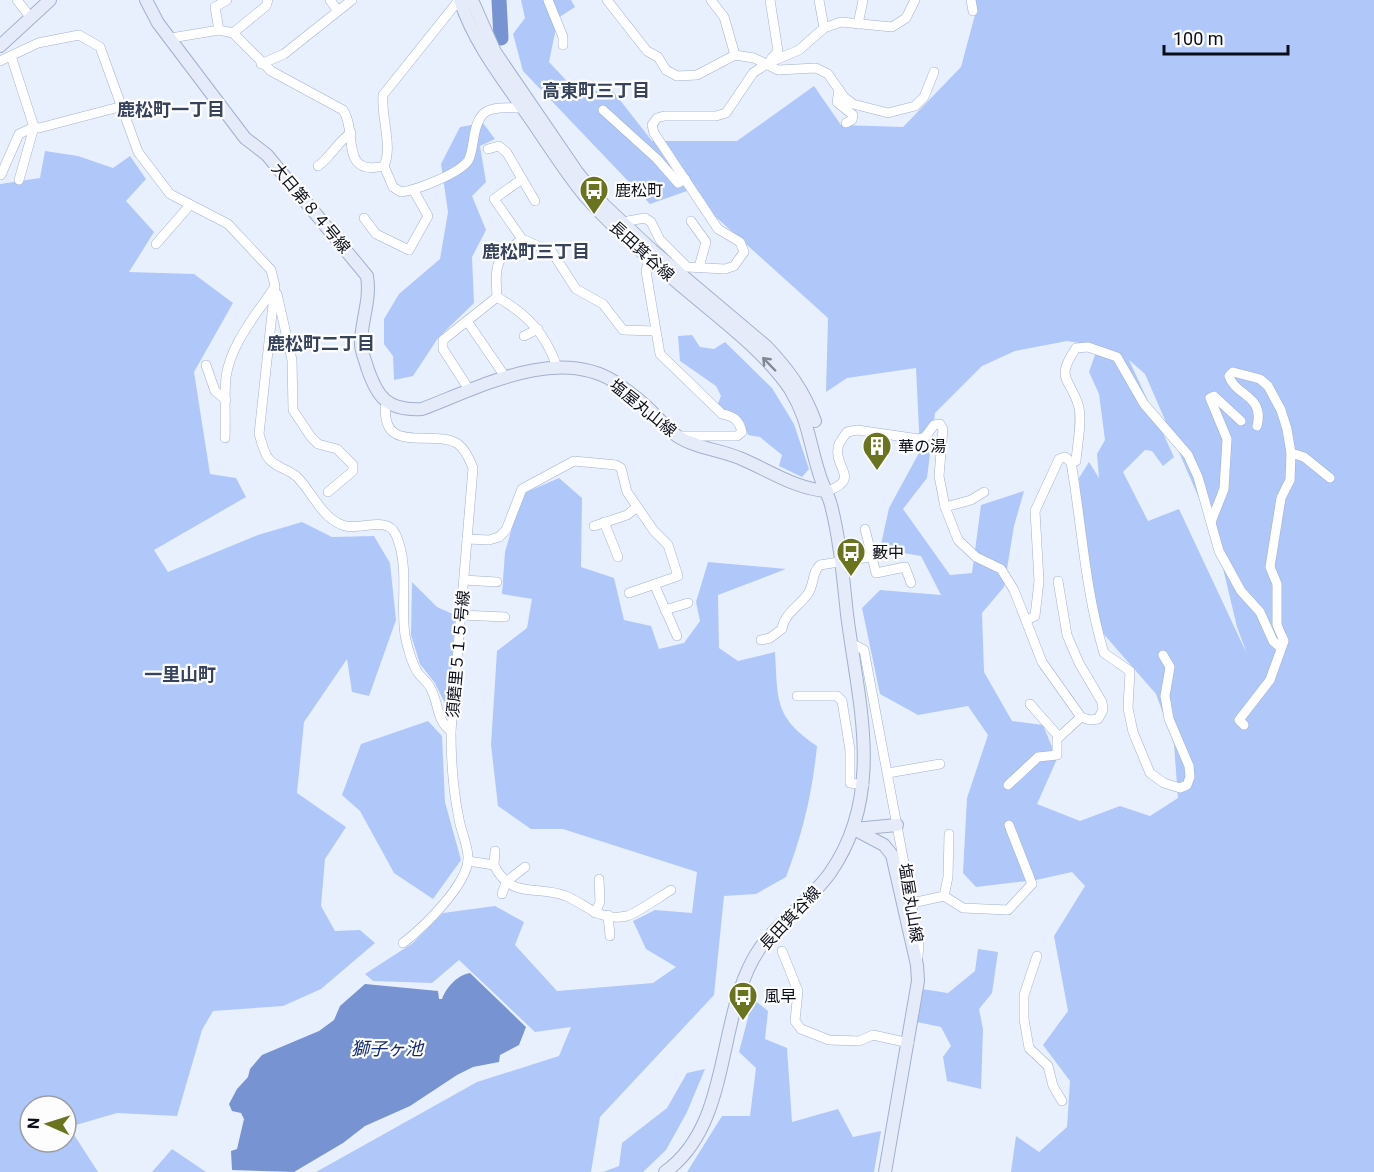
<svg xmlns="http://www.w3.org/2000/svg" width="1374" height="1172" viewBox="0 0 1374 1172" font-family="Roboto,'Noto Sans JP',sans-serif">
<rect width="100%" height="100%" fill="#e9f0fd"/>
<g fill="#b0c7fa" fill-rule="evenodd">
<path d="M521 0H571L575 7 558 18 549 62 581 96 609 86 652 141H737L814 86 841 125 903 127 961 67 976 11 975 0H1374V1172H1011L1016 1136 1039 1152 1067 1127 1070 1081 1043 1045 1068 1011 1054 936 1085 886 1072 872 1036 880 976 887 963 873 967 798 988 735 968 706 918 715 880 694 862 608 880 590 941 595 921 556 880 549 889 508 920 451 916 368 847 378 826 392 828 318 687 191 650 204 523 71 513 34 525 18ZM1067 341 1098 346 1089 372 1099 394 1105 440 1097 454 1099 478 1089 462 1079 478 1086 569 1101 631 1156 694 1174 744 1178 798 1150 816 1120 806 1080 821 1037 804 1057 759 1043 725 1012 721 984 672 982 613 1004 587 1014 526 1024 491 981 505 972 573 950 575 903 509 927 478 935 413 982 366 1015 351ZM1129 360 1145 374 1215 535 1237 627 1247 654 1179 509 1148 521 1123 472 1145 450 1152 451 1163 466 1174 457Z"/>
<path d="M483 123 495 139 480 146 486 182 472 196 486 230 472 257 474 303 438 338 413 376 394 380 393 356 384 344V319L399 294 440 259 448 212 441 164 460 127Z"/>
<path d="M45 151 78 156 113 168 130 156 146 179 126 201 154 232 129 272 194 274 233 303 194 372 210 474 236 478 246 497 154 550 168 572 258 535 302 522 332 537 374 536 390 563 396 620 369 696 352 692 347 659 304 722 297 793 346 827 325 859 321 906 335 931 360 930 375 943 321 989 283 1006 213 1011 202 1030 177 1116 117 1113 69 1127 98 1172H0V184L40 178ZM30 1106H66V1142H30Z"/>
<path d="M692 335 700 347 714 349 725 342 772 388 794 424 809 469 802 477 779 466 782 455 760 437 748 435 744 422 732 412 724 413 717 406 721 396 716 386 680 361 678 336Z"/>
<path d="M559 478 582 498 581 567 614 578 624 620 651 626 659 649 684 643 700 621 696 602 708 562 786 569 718 595 719 648 738 661 775 652C778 700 774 717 817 746 812 795 803 832 786 877L756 894 724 896 714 995 600 1117 591 1172H316L477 1082 559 1056 571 1027 535 1032 459 960 432 983 373 981 365 974 413 943 443 913 495 906 524 922 515 945 557 991 653 983 676 967 646 949 633 921 655 910 692 913 697 872 563 829H531L498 806 491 745 497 651 527 628 532 599 502 594 505 552 522 494Z"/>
<path d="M412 582 437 607 455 615 449 712 435 683 420 664 411 635Z"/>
<path d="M428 721 442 736 445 802 461 860 433 899 394 873 360 811 342 795 361 744Z"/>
<path d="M978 949 998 952 992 993 979 1009 983 1029 981 1089 947 1081 943 1057 951 1046 941 1027 917 1022 922 989 948 993 975 971Z"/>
<path d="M753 999 768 1011 765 1039 787 1048 792 1122 838 1109 853 1137 881 1131 874 1172H687L722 1116H750L756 1068 739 1052Z"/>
<path d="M705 1069 687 1112 666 1150 643 1172H603L619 1166 622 1143 667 1108 687 1073Z"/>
<path d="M172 1149 206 1172H152Z"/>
</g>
<path fill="#7793d1" d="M470 973 526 1027 519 1045 500 1055 499 1062 473 1067 457 1075 410 1106 365 1126 343 1143 294 1172 232 1170 231 1151 237 1149 244 1119 241 1113 232 1111 229 1104 237 1089 248 1077 250 1069 262 1055 319 1031 334 1020 340 1006 365 984 438 991 439 999H442C446 988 457 975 470 973Z"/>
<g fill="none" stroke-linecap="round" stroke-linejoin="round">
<path stroke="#7793d1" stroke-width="15" d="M499 0 501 38"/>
<g stroke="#a2b0cf" stroke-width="10">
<g id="street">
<path d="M17 0 31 18"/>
<path d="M330 0 338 11"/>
<path d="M548 0 563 37V45"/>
<path d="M607 0 647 51 658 57 666 70 677 76 697 75 735 55 754 58 778 70 816 68 828 74 844 97 853 104 888 113 915 106 924 97 934 72"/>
<path d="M711 0 724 17 735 55"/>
<path d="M770 0 778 51 771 59"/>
<path d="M819 0 824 28"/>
<path d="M971 0 973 11"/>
<path d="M858 24 863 0"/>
<path d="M219 30 215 7 227 0"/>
<path d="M233 33 266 6 268 0"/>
<path d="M171 38 219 30 233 33 271 71 343 110C358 132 339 177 384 166 393 146 381 118 383 95L459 0"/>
<path d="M11 56 34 127 39 128 123 106"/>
<path d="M0 61 38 43 79 35 100 47 138 152 170 194 228 224 271 270 275 286 259 434C262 442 263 452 269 459 275 467 288 469 296 476 312 491 320 516 342 525 359 532 387 514 396 535 410 568 400 602 405 635 407 646 412 664 418 673 422 678 427 682 430 687 439 702 436 721 451 731"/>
<path d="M261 64 284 54 352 0"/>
<path d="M839 90 837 102 853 115 852 120 846 123"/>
<path d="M603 110 657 159 678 183 685 179"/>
<path d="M488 149 499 146 507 153 535 201"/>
<path d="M318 166C332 156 337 142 351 133"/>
<path d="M384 166 393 187 401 192C417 190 458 174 468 161 471 156 472 149 473 143 478 106 488 107 523 108"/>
<path d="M1 175 19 134 34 127 19 180"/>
<path d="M522 179 494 199 522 239"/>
<path d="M364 218 376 234 409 250 428 216 414 191"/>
<path d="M691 221 706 242 699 267"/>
<path d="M626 226 628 221 645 218 651 222 660 240 687 267 725 269 734 266 744 252 740 242 718 229 654 133 652 125 657 118 664 116H716L726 113 753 73 768 63 799 50 824 28 841 22 892 27 906 18 915 0"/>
<path d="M156 244 190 205"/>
<path d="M649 258 646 271 660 354 722 414C734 416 739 420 742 432L737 436H681"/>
<path d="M277 294 292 360 293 410 311 437 318 444 337 449 353 465V471L328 492"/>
<path d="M467 321 506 378"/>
<path d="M524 336 538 329"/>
<path d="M206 365 215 391 226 400"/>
<path d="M557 367C546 334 527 314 497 297 495 263 495 260 522 239L552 252 576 289 603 304 623 330 655 331"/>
<path d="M470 391 443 349V340L497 297"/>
<path d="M386 402C379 457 432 428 458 444 466 450 469 459 473 468L451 731C451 760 453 790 459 819 461 832 469 847 468 860 466 886 423 928 403 943"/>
<path d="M225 438C226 418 224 397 226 377 231 343 256 315 274 288"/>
<path d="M1291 453 1304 457 1330 478"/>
<path d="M1071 462 1076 461C1077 445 1083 419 1078 404 1069 377 1055 379 1076 348L1088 347 1117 357 1144 404 1188 455 1198 477 1219 551 1241 591 1260 612 1273 641 1280 647"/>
<path d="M827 491C863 479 831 467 839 444 841 440 845 435 847 432L857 430 919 439 925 437 934 425 940 424 943 429 939 476 945 507 958 540 976 557 1001 569 1014 590 1042 662 1081 717 1090 720 1098 719 1103 710 1102 702 1079 663 1067 635 1058 581"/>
<path d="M945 507 971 500 984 492"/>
<path d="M604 522 618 557"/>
<path d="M1211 522 1224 489 1227 439 1210 398 1214 396 1241 421"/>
<path d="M594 526 627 515 637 507"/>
<path d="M865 529 876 573 905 567 911 583"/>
<path d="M467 539 489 540 499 537 506 530 522 489 574 461 616 465 621 468 627 492 654 531 668 545 678 576 629 593"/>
<path d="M464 580 497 582"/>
<path d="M654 584 677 636"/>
<path d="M665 610 688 603"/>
<path d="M461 615 505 617"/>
<path d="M1027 620 1035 616 1039 581 1035 511 1059 459 1065 457 1071 462C1082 526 1085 591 1104 653L1130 671 1128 708 1133 732 1150 773 1164 783 1180 788 1187 785 1190 777 1189 766 1169 719 1165 696 1170 667 1163 655"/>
<path d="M761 640 770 638 782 629C784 614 798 607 807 595 815 585 811 573 820 565L870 557"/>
<path d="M851 643 864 650 919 943 918 957"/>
<path d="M797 696H837L842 701 850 750V783L864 785"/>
<path d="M1030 704 1059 737"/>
<path d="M1244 725 1239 720 1270 680 1284 641 1277 625V584L1270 567 1281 498 1290 480 1291 453 1287 429 1281 410 1268 386 1260 379 1233 372 1229 376C1235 396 1265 395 1257 426"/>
<path d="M888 773 940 764"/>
<path d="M1008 785 1038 757 1057 755V739L1081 717"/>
<path d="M468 861 494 865C511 900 538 885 566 896 587 905 600 922 627 916 635 914 661 896 671 890"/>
<path d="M494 865 495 851"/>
<path d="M502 894 506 882 525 867"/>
<path d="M944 896 948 877 949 834"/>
<path d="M912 903 944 896 963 908 1008 910 1032 884 1009 825"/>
<path d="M595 913 600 902 599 879"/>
<path d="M608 915 610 936"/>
<path d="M782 951 798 991 795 1021 801 1029 829 1040 859 1041 873 1035 909 1043"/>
<path d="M1037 956 1024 995V1019L1029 1048 1048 1066 1053 1086 1062 1101"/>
</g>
</g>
<g stroke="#a2b0cf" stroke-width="14">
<g id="secondary">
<path d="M146 0 158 23 245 138 267 155 367 276C371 301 361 320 361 344 361 352 365 359 367 367 377 397 387 411 422 409 478 388 557 345 615 382 628 391 643 402 654 414 661 421 669 430 677 436 695 448 722 450 742 459 770 471 796 489 827 491"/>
<path d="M460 0C473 40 498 73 522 107 543 136 562 168 585 196 611 226 641 251 670 276 708 310 762 347 790 389 808 418 809 442 819 473 822 484 828 494 831 505 840 540 843 577 847 614 858 702 886 793 830 873 810 901 780 920 760 948 715 1013 734 1123 665 1172"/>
<path d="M472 0 495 52 577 172 604 205 652 250 766 346C788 369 804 391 815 421"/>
<path d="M0 46 50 0"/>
<path d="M854 829 884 845 892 855 917 965 918 981 885 1172"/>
<path d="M854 829 897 825"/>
</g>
</g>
<use href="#street" stroke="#fff" stroke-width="9"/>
<use href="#secondary" stroke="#e5ebf9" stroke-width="12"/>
</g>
<defs><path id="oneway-shaft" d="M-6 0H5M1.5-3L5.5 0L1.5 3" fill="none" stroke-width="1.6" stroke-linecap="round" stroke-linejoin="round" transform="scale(1.5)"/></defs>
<use stroke="#828894" href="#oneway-shaft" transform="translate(769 364) rotate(-134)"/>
<defs>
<g id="bus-pin" transform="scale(1.5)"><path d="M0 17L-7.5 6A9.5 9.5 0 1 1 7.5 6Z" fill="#6a741e" stroke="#fdfdfd"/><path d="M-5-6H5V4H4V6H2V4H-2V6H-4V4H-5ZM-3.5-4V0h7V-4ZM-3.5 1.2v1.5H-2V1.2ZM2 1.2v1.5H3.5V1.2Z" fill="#fff"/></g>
<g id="building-pin" transform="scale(1.5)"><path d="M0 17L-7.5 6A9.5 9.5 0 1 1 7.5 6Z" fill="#6a741e" stroke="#fdfdfd"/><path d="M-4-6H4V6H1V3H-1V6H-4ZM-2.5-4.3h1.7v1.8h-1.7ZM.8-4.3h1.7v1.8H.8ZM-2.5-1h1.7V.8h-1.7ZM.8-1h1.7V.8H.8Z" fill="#fff"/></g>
</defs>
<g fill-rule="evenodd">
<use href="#bus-pin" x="594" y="190"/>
<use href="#building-pin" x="877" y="446"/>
<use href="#bus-pin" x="851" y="552"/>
<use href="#bus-pin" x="743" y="996"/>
</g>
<g text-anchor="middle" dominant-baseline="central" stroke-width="4.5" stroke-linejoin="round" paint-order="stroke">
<g font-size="16" fill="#0a0e19" stroke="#fdfdfd" text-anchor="start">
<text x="615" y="190">鹿松町</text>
<text x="898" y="446">華の湯</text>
<text x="872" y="552">藪中</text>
<text x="764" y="996">風早</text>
</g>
<g font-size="16" fill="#0a0e19" stroke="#fdfdfd">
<text transform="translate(311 208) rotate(50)">大日第８４号線</text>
<text transform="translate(642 251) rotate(42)">長田箕谷線</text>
<text transform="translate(643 408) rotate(39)">塩屋丸山線</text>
<text transform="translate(458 654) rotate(-85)">須磨里５１５号線</text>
<text transform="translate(911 903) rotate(81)">塩屋丸山線</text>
<text transform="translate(790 918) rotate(-47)">長田箕谷線</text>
</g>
<g font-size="18" font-weight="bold" fill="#37435d" stroke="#fdfdfd">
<text x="596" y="90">高東町三丁目</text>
<text x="171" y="109">鹿松町一丁目</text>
<text x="536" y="251">鹿松町三丁目</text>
<text x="321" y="343">鹿松町二丁目</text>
<text x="180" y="674">一里山町</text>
</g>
<g font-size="18" font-style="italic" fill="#142b74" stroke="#fdfdfd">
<text x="387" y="1048">獅子ヶ池</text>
</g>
</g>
<g transform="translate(48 1124) rotate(273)"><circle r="28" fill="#fdfdfd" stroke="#9c9da2" stroke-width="1.5"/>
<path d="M0-4.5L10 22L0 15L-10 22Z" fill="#6a741e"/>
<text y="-9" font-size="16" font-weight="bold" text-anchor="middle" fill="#0a0e19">N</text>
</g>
<path d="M1164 45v9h124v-9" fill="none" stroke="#0a0e19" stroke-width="3"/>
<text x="1173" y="45" font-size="18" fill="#0a0e19" stroke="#fdfdfd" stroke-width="4.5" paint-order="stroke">100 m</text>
</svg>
